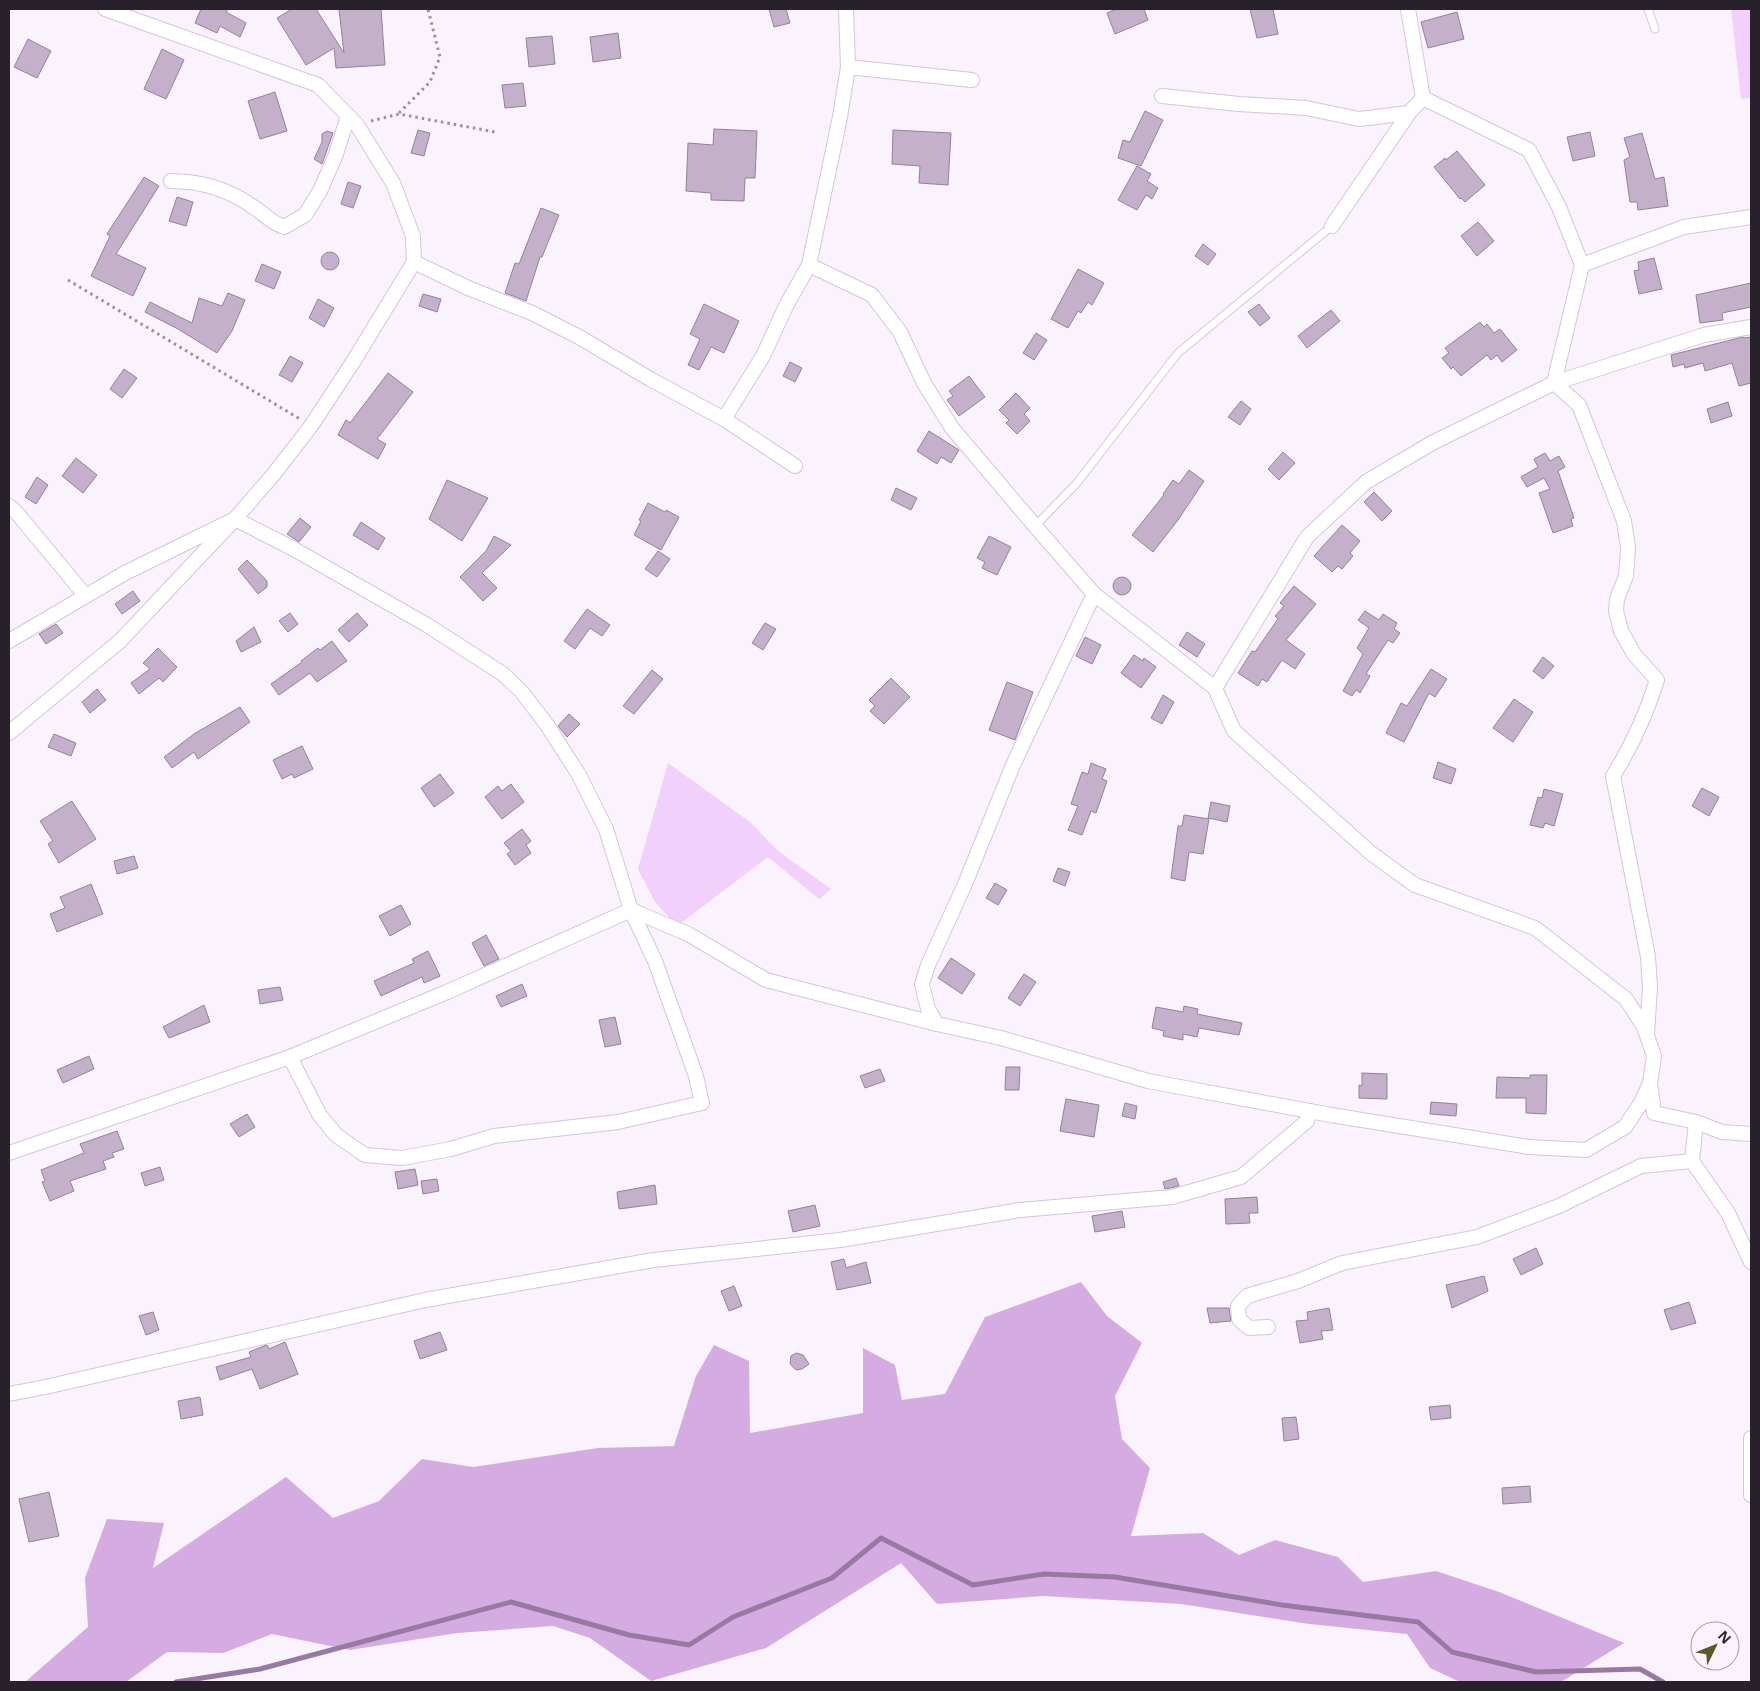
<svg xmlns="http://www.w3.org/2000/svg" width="1760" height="1691" viewBox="0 0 1760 1691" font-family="'Open Sans',sans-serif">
<rect width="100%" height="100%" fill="#faf2fd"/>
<g fill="#f1d1fc">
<path d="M1731 9H1751V98L1741 99Z"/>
<path d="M668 763 750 822 778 851 831 889 819 899 768 857 677 926 655 902 638 869Z"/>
</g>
<path fill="#d5ace2" d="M1081 1282 1107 1316 1142 1343 1115 1396 1122 1439 1150 1468 1131 1536 1203 1533 1239 1555 1275 1540 1338 1557 1363 1582 1436 1571 1499 1592 1624 1643 1561 1682H1460L1430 1668 1407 1634 1309 1624 1181 1604 1043 1596 937 1604 901 1563 766 1648 651 1681 590 1638 553 1626 457 1633 350 1650 272 1634 223 1653 167 1652 126 1682H25L88 1627 85 1578 107 1519 164 1523 153 1568 286 1477 333 1518 379 1501 422 1459 473 1467 598 1448 674 1446 696 1376 714 1345 749 1361 750 1433 863 1413V1348L895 1365 902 1400 945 1394 985 1317Z"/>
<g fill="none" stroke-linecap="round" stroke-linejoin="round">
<path stroke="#9779a2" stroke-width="5" d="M176 1682 260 1669 511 1602 629 1635 689 1645 733 1617 832 1578 881 1538 973 1585 1044 1574 1115 1577 1282 1605 1418 1622 1452 1652 1536 1672 1640 1669 1663 1682"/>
</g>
<g fill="#c4b0cb" stroke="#94819a">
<path d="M201 9H228L226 12 246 23 240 37 220 26 217 33 195 23Z"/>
<path d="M292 9H316L344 53 339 9H381L385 65 336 68 334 48 306 65 277 18Z"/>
<path d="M769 9H786L790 23 774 27Z"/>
<path d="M1117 9H1144L1148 20 1115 34 1107 13Z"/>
<path d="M1250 9H1273L1278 34 1257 38Z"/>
<path d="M1457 12 1464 39 1428 48 1421 22Z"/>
<path d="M618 33 621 58 593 62 590 37Z"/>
<path d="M552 36 555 64 529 67 526 38Z"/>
<path d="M28 39 51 51 37 78 14 67Z"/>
<path d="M162 49 184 60 166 99 144 89Z"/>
<path d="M523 83 526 106 505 108 502 85Z"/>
<path d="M275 92 287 131 260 139 248 101Z"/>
<path d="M1145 111 1163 120 1141 166 1118 158 1123 140 1130 142Z"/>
<path d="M714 129 757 131 755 178H745L744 201 711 200V193L686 191 688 143 713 145Z"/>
<path d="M418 130 430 133 424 156 411 153Z"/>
<path d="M893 130 951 133 948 185 919 183 920 166 892 164Z"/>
<path d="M327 131 333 133 322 164 314 159 322 142V134Z"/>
<path d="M1590 132 1595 156 1573 161 1567 137Z"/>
<path d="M1642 133 1655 179 1664 177 1668 206 1638 210 1637 202H1630L1624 160 1630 157 1624 138Z"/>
<path d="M1457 151 1485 185 1465 202 1461 198 1460 199 1434 167 1445 158 1446 160Z"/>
<path d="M1137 166 1151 174 1147 181 1158 188 1152 199 1146 195 1137 210 1118 200Z"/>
<path d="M144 177 159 186 116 254 146 268 133 296 91 276 110 236 107 234Z"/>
<path d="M348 182 361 186 353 208 341 204Z"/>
<path d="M177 197 193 202 186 226 169 221Z"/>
<path d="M541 208 559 215 542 257H540L526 301 505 293 515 263 519 264Z"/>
<path d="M1478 222 1494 241 1477 256 1461 236Z"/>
<path d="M1203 244 1216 254 1208 265 1195 256Z"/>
<circle cx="330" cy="261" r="9"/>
<path d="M1654 258 1662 289 1639 294 1634 271 1639 270 1638 262Z"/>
<path d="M262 264 281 272 274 289 255 281Z"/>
<path d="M1078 269 1104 283 1092 305 1088 302 1081 313 1078 311 1068 328 1051 319Z"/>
<path d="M1751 283V307L1722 313 1723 320 1700 323 1696 295Z"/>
<path d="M228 293 245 300 232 331 217 353 178 329 145 312 150 302 192 323 199 298 222 306Z"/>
<path d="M423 294 441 299 437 312 419 306Z"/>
<path d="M318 299 334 308 324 327 309 318Z"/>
<path d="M704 304 739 321 724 353 711 347 699 370 688 365 700 339 690 334Z"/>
<path d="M1259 304 1270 318 1260 326 1248 312Z"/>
<path d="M1331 310 1340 321 1307 348 1298 336Z"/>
<path d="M1480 322 1484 327 1487 324 1494 333 1500 329 1517 350 1502 362 1497 355 1491 360 1487 355 1461 376 1453 367 1451 369 1442 358 1449 353 1445 348Z"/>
<path d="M1036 333 1047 340 1034 360 1023 353Z"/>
<path d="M1743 337 1744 338 1751 337V383L1739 386 1732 363 1705 371 1703 363 1685 368 1684 364 1673 367 1671 355Z"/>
<path d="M290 356 303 363 292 382 279 375Z"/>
<path d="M790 362 802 368 795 382 783 376Z"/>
<path d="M124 369 137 378 122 398 110 389Z"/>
<path d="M388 373 413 392 377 439 386 444 378 459 338 435 346 420 350 423Z"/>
<path d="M969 376 985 397 959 416 947 400 953 396 949 391Z"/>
<path d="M1016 393 1030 408 1024 414 1030 421 1017 434 1006 423 1009 420 999 410Z"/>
<path d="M1241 401 1251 409 1240 425 1228 417Z"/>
<path d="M1728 402 1732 416 1711 423 1707 409Z"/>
<path d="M929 431 959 450 951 463 941 457 937 464 917 451Z"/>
<path d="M1283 452 1295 463 1279 480 1268 469Z"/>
<path d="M1545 453 1550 461 1559 456 1565 467 1558 471 1574 518 1571 519 1573 526 1553 533 1539 493 1550 489 1544 478 1527 487 1521 477 1538 467 1534 459Z"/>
<path d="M76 458 97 475 83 493 62 476Z"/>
<path d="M1189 470 1204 481 1178 520 1153 552 1132 535 1164 495 1163 494 1173 480 1179 484Z"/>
<path d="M37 477 48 485 36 504 25 497Z"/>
<path d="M447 480 488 498 462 541 429 519Z"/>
<path d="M896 488 917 498 911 510 891 500Z"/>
<path d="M1374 492 1392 511 1382 521 1364 502Z"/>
<path d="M648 503 665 512 666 510 679 517 661 550 634 535 641 521 639 520Z"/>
<path d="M300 518 311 527 299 542 287 534Z"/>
<path d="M361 522 385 538 378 550 353 535Z"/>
<path d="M1342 525 1360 541 1350 553 1353 556 1342 569 1338 566 1332 572 1314 556Z"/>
<path d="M494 536 511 545 482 573 497 588 483 601 460 577 486 551Z"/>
<path d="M989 536 1011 547 997 575 982 568 985 562 977 558Z"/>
<path d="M658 551 670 559 657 577 645 569Z"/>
<path d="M247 560 267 581V587L258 594 238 569Z"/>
<circle cx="1122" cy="586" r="9"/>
<path d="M1294 586 1316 604 1286 640 1305 654 1295 669 1282 660 1267 682 1262 679 1258 686 1238 673 1252 651 1255 652 1278 619 1275 616 1284 606 1280 603Z"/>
<path d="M133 591 140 601 122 614 115 604Z"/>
<path d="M587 609 610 625 602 636 590 628 575 649 564 641Z"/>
<path d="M1365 611 1379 620 1383 614 1397 623 1394 629 1400 633 1393 643 1388 640 1366 674 1370 676 1360 693 1356 690 1352 696 1343 691 1363 654 1357 648 1369 628 1358 620Z"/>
<path d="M290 613 298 624 288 632 279 621Z"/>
<path d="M357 613 368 625 349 642 338 630Z"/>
<path d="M765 623 776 629 763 650 752 643Z"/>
<path d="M56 624 63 633 46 644 39 634Z"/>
<path d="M254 627 261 642 241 652 236 641Z"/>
<path d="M1187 632 1205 644 1197 657 1179 645Z"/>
<path d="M1085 637 1101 645 1092 664 1076 656Z"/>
<path d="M332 641 347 661 317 682 310 673 279 695 271 684 302 662 301 661 318 648 320 650Z"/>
<path d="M158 648 177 667 163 682 159 678 139 694 131 683 150 669 143 663Z"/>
<path d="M1134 655 1143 661 1144 658 1156 667 1141 688 1121 673Z"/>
<path d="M1543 657 1554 666 1543 679 1533 671Z"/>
<path d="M1431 669 1447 679 1435 697 1429 693 1404 742 1386 733 1401 703 1407 706Z"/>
<path d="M652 670 663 679 634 714 623 706Z"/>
<path d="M891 678 910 697 884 724 870 711 875 706 869 700Z"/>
<path d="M1007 682 1033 692 1015 740 989 730Z"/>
<path d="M97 689 106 700 90 713 82 702Z"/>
<path d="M1163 695 1174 702 1162 724 1151 718Z"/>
<path d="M1514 699 1533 712 1513 742 1493 728Z"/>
<path d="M240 707 250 722 198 759 194 752 172 768 164 757 194 734Z"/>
<path d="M569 714 580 724 567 737 558 726Z"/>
<path d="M54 734 76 743 71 756 48 747Z"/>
<path d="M302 746 313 769 294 778 292 774 282 779 273 760Z"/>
<path d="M1438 762 1456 769 1451 784 1433 778Z"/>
<path d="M1091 763 1106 769 1102 779 1107 781 1096 813 1091 811 1082 835 1068 830 1078 806 1071 804 1082 772 1088 774Z"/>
<path d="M440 774 454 793 434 807 421 788Z"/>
<path d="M511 784 524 802 502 819 485 797 498 786 502 791Z"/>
<path d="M1702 788 1719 797 1709 816 1692 806Z"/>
<path d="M1544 789 1563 794 1554 826 1545 823 1543 828 1530 825 1538 797 1542 798Z"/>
<path d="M72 801 96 839 59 863 48 844 53 841 40 821Z"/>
<path d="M1211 802 1230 806 1227 822 1208 818Z"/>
<path d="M1184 815 1209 819 1203 854 1189 852 1185 881 1171 878 1178 826H1182Z"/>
<path d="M522 829 531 841 526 845 531 853 515 865 507 854 511 851 504 843Z"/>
<path d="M134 856 138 868 117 874 114 861Z"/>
<path d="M1058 868 1070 872 1065 886 1053 881Z"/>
<path d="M995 883 1007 890 998 905 986 898Z"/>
<path d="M91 884 103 914 57 932 50 914 65 908 60 897Z"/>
<path d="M401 905 411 924 390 936 379 916Z"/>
<path d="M486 935 499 959 484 966 472 943Z"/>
<path d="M428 951 440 976 424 983 422 977 381 996 374 981 414 963 412 959Z"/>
<path d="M951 958 975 974 962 994 938 978Z"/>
<path d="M1024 974 1036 982 1020 1006 1008 998Z"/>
<path d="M522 984 527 996 501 1007 496 996Z"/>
<path d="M280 987 283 1000 260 1004 258 990Z"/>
<path d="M204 1005 210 1022 169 1038 163 1027Z"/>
<path d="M1184 1006 1198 1009 1197 1014 1242 1023 1239 1035 1199 1028 1197 1037 1183 1034V1040L1163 1036 1164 1031 1152 1028 1156 1007 1183 1012Z"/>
<path d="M615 1017 621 1044 605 1047 599 1020Z"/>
<path d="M89 1056 94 1069 63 1083 57 1070Z"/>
<path d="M1006 1067H1020L1019 1090H1005Z"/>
<path d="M880 1069 885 1081 865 1088 860 1076Z"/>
<path d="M1362 1073 1387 1074V1099L1359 1098V1085L1362 1086Z"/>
<path d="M1530 1075H1547L1546 1114 1526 1113V1098H1496L1497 1077 1530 1078Z"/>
<path d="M1066 1099 1099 1105 1094 1137 1060 1131Z"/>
<path d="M1431 1102 1457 1104 1456 1116 1430 1114Z"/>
<path d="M1125 1103 1137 1106 1135 1119 1122 1116Z"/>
<path d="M247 1114 255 1127 239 1137 230 1124Z"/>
<path d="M117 1131 124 1149 112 1153 114 1157 103 1161 106 1169 70 1181 74 1191 50 1201 42 1182 45 1181 41 1170 84 1153 80 1144Z"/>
<path d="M160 1167 164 1180 145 1186 141 1173Z"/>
<path d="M415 1169 418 1185 398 1189 395 1172Z"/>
<path d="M1176 1178 1179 1186 1165 1189 1163 1182Z"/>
<path d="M437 1179 439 1191 423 1194 421 1181Z"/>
<path d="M655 1185 657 1204 619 1209 617 1192Z"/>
<path d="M1257 1197 1258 1213H1249L1250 1223 1226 1224 1225 1199Z"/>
<path d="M815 1205 820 1226 793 1232 788 1211Z"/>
<path d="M1122 1211 1125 1227 1095 1232 1092 1216Z"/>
<path d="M1536 1248 1543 1264 1521 1275 1513 1259Z"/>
<path d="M844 1259 846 1268 866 1262 871 1283 837 1290 831 1262Z"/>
<path d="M1484 1276 1488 1291 1452 1308 1446 1285Z"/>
<path d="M734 1286 742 1306 729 1311 721 1291Z"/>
<path d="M1689 1302 1696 1323 1671 1330 1664 1310Z"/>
<path d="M1207 1308H1229L1231 1321 1210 1323Z"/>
<path d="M1329 1308 1333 1330 1321 1331 1323 1339 1300 1343 1296 1321 1308 1320 1307 1312Z"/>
<path d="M153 1312 159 1330 146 1335 139 1316Z"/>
<path d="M440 1332 447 1350 420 1359 414 1341Z"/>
<path d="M285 1342 298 1374 260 1389 252 1369 220 1380 216 1367 251 1357 249 1352 264 1346 267 1345 269 1349Z"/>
<path d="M796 1353 803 1355 809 1364 802 1369 796 1370 790 1364 791 1356Z"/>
<path d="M200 1397 203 1415 181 1419 178 1401Z"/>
<path d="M1450 1405 1451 1418 1431 1420 1429 1407Z"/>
<path d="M1296 1417 1299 1439 1284 1441 1282 1418Z"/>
<path d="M1530 1486 1531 1502 1503 1504 1502 1488Z"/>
<path d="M49 1492 59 1536 29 1542 19 1499Z"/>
</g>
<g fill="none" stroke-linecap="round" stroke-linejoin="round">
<g stroke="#d7c3de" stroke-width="9">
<g id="lane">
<path d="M1648 9 1655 29"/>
<path d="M1035 526 1076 484 1178 353 1332 226"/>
</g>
</g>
<g stroke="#d7c3de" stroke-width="16">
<g id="street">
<path d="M848 67 972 80"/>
<path d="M1162 96 1239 104 1306 108 1359 119 1409 113"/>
<path d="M1423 98 1529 150 1559 207 1582 265 1554 383 1579 405 1624 521 1628 548 1626 576 1617 599 1616 611 1621 631 1634 654 1657 680C1646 715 1633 744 1613 776L1648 957 1650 987 1647 1034"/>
<path d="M171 181C201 181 230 190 255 208 265 215 272 223 284 227L305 215 320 191 336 154 348 116"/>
<path d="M1332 226 1409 113 1423 98 1408 9"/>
<path d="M414 262 468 288 532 313 581 338 650 379 724 419 795 466"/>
<path d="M809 265 872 295 900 332 924 383 952 428 1035 526 1094 594 1215 688"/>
<path d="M1582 265 1684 227 1751 217"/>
<path d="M724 419 763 356 787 304 809 265 840 117 848 67 846 9"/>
<path d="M9 506 16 512 85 595"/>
<path d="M9 641 125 573 235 519 292 548 427 625 503 674 521 691 547 725 579 775 606 829 631 910 688 934 766 980 937 1024 1001 1038 1148 1081 1331 1115 1529 1147 1586 1150 1625 1127 1641 1103 1650 1083 1654 1056 1644 1027 1626 999 1535 928 1415 885 1372 854 1234 731 1215 688 1307 537 1366 482 1432 443 1554 383 1704 335 1751 327"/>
<path d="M9 733 120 641 235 519 273 475 311 426 353 362 414 262 413 236 393 183 357 125 318 85 105 9"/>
<path d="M937 1024 928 1009 922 984 928 965 965 884 1013 765 1094 594"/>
<path d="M1650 1084 1654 1113 1696 1122 1722 1132 1751 1134"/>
<path d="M1696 1122 1692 1161 1728 1213 1751 1262"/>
<path d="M9 1153 290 1057 447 992 631 910 655 961 696 1076 702 1103 618 1122 494 1136 451 1149 402 1158 365 1155 336 1135 319 1114 290 1057"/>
<path d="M1268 1327 1249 1328 1239 1319 1238 1306 1247 1296 1298 1281 1342 1263 1477 1237 1559 1206 1641 1166 1692 1161"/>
<path d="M9 1394 50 1386 425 1300 654 1260 840 1240 1020 1210 1172 1197 1241 1177 1307 1121 1310 1111"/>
<path d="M1751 1495V1438"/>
</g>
</g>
<g stroke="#98909a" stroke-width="3" stroke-dasharray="2.5 4" stroke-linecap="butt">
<path d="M399 113 430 82 440 57 428 9"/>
<path d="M371 121 399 114 495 132"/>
<path d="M68 280 300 419"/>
</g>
<use href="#lane" stroke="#fff" stroke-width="7"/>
<use href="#street" stroke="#fff" stroke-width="14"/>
</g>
<rect width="1760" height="1691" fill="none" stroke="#28202a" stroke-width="20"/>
<g transform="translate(1715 1646) rotate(47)"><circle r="24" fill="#faf2fd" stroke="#a69ea9"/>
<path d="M0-4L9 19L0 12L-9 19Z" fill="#5a5825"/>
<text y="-8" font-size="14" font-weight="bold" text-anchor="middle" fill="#28202a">N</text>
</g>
</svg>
